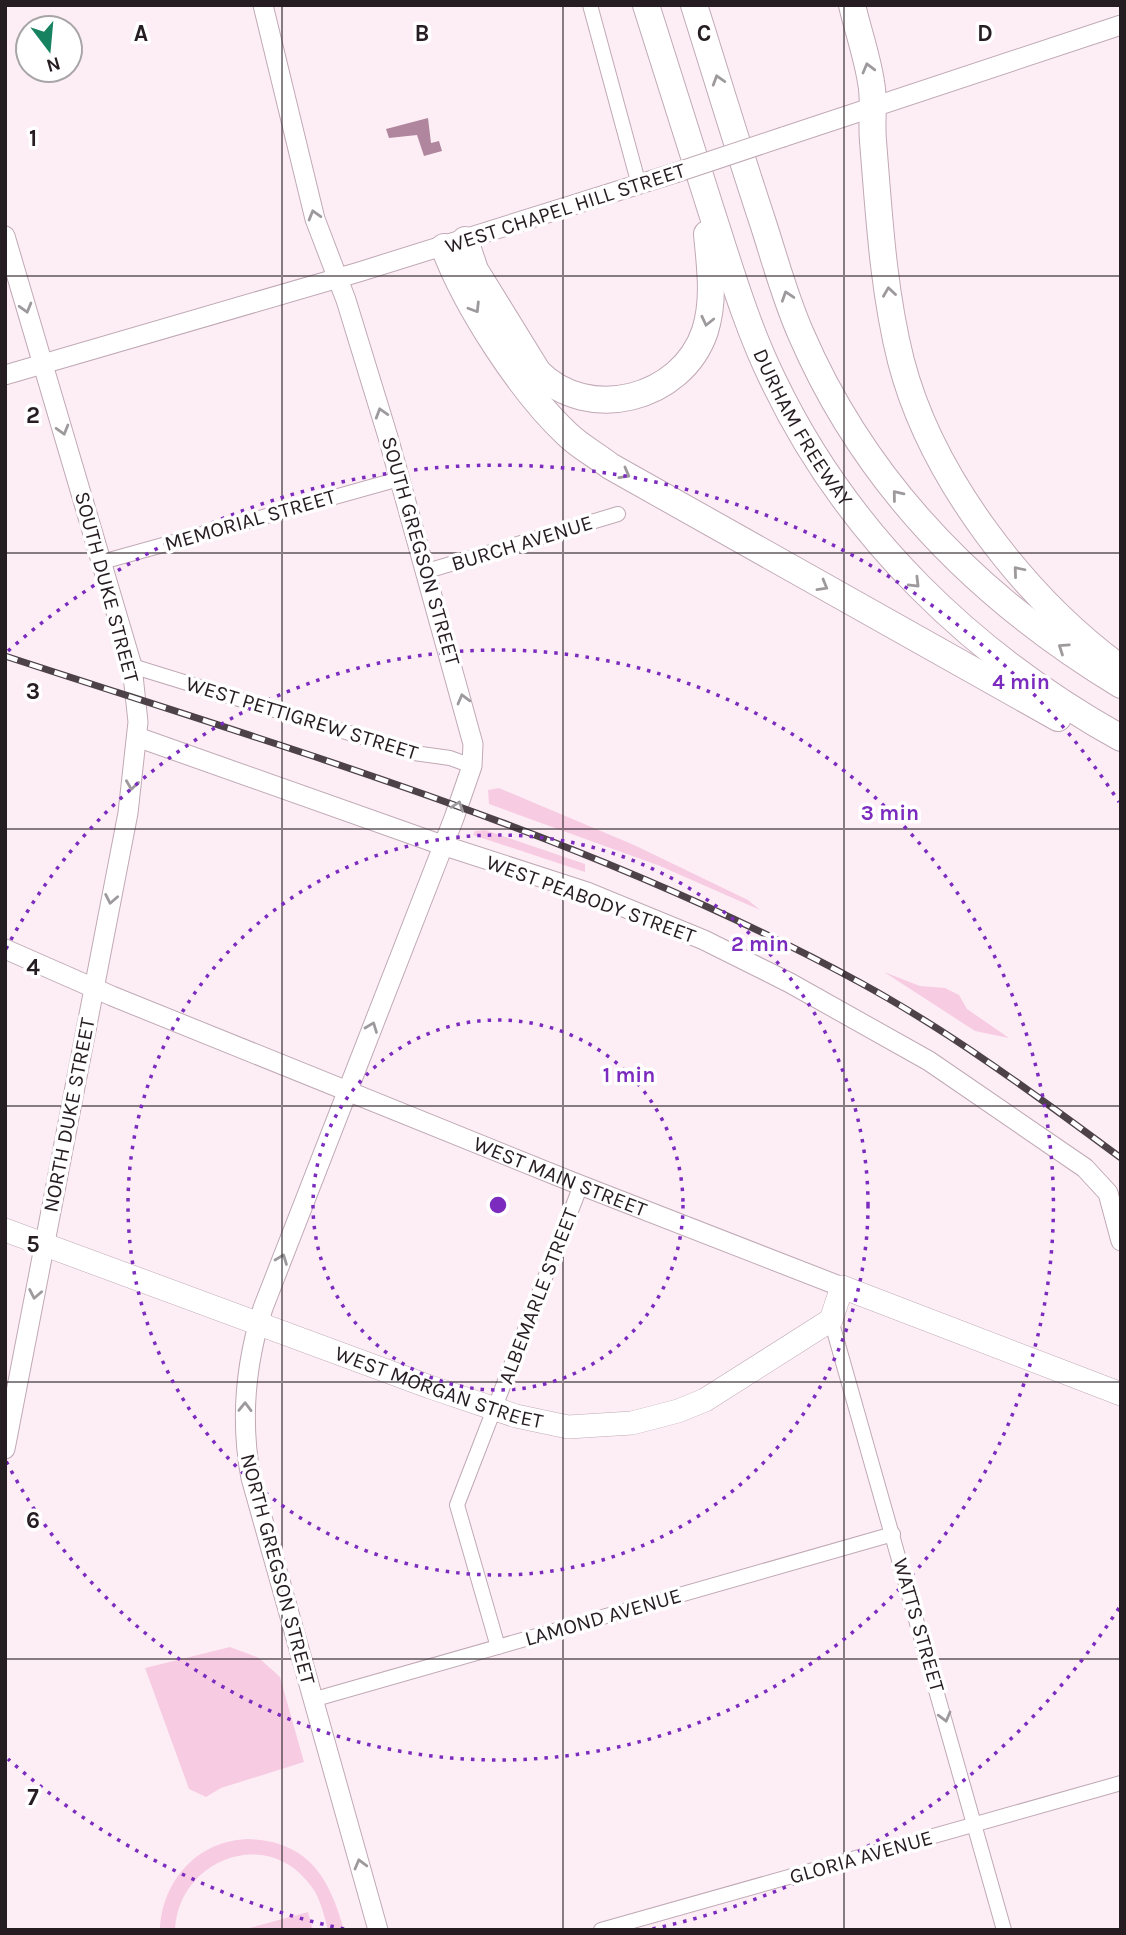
<svg xmlns="http://www.w3.org/2000/svg" width="1126" height="1935" viewBox="0 0 1126 1935" font-family="Karla,sans-serif">
<rect width="100%" height="100%" fill="#fdeef5"/>
<g fill="#f7cce3">
<path d="M499 788 634 845 748 900 760 910 660 866 489 804 488 790Z"/>
<path d="M485 830 585 864V872L473 835 475 831Z"/>
<path d="M884 972 920 986 945 988 959 995 967 1009 1009 1038 975 1031Z"/>
<path d="M230 1647 259 1658 280 1677 304 1762 221 1788 206 1797 189 1789 145 1668Z"/>
<path d="M249 1839C309 1842 329 1877 344 1930H328C323 1912 320 1895 307 1881 262 1827 178 1862 175 1930H160C162 1880 198 1840 249 1839Z"/>
<path d="M308 1912 313 1930H242Z"/>
</g>
<path fill="#b0869e" d="M428 118 431 143 439 141 442 151 424 156 417 135 389 138 386 129Z"/>
<g fill="none" stroke-linecap="round" stroke-linejoin="round">
<g stroke="#c0a9b5" stroke-width="16">
<g id="street">
<path d="M590 5 639 185"/>
<path d="M102 562 399 479"/>
<path d="M427 571 618 514"/>
<path d="M132 666 414 753 450 758 472 766"/>
<path d="M831 1320 1004 1930"/>
<path d="M498 1647 457 1505 581 1185"/>
<path d="M312 1700 893 1534"/>
<path d="M601 1930 1121 1783"/>
</g>
</g>
<g stroke="#c0a9b5" stroke-width="21">
<g id="secondary">
<path d="M263 5 315 219 346 300 388 437 473 744 472 766 454 818 263 1308C245 1365 240 1420 251 1478L378 1930"/>
<path d="M783 137 1121 25"/>
<path d="M5 236 132 666 138 722 128 813 5 1449"/>
<path d="M5 375 359 272 675 173"/>
<path d="M137 737 442 845 587 892 704 940 790 983 929 1061 1085 1168 1108 1193 1121 1241"/>
<path id="s1" d="M5 949 112 996 570 1181 842 1287"/>
</g>
</g>
<g stroke="#c0a9b5" stroke-width="24">
<g id="primary">
<path id="s2" d="M5 1230 430 1387 516 1416 568 1427 632 1423 678 1411 705 1400 831 1320 842 1287 1121 1394"/>
</g>
</g>
<g stroke="#c0a9b5" stroke-width="28">
<g id="highway">
<path id="s3" d="M646 5C667 72 689 139 710 207 729 265 746 325 773 380 847 535 972 655 1121 738"/>
<path d="M694 5C717 78 739 151 763 223 775 260 785 298 801 334 866 485 981 600 1121 685"/>
<path d="M852 5C858 31 867 56 871 82 875 102 871 121 873 141 879 214 883 290 901 361 931 477 1024 597 1119 667"/>
<path d="M465 240 475 270 538 372C588 423 682 400 705 331 715 299 710 267 707 234"/>
<path d="M444 247C466 306 521 391 567 434 579 446 596 455 610 466L1058 718"/>
</g>
</g>
<use href="#street" stroke="#fff" stroke-width="14"/>
<use href="#secondary" stroke="#fff" stroke-width="19"/>
<use href="#primary" stroke="#fff" stroke-width="23"/>
<use href="#highway" stroke="#fff" stroke-width="26"/>
<g stroke="#4c4248" stroke-width="7">
<path id="rail" d="M5 656C295 751 590 836 859 982 951 1032 1037 1096 1121 1158"/>
</g>
<use href="#rail" stroke="#fff" stroke-width="4.5" stroke-dasharray="13" stroke-linecap="butt"/>
<g stroke="#c0a9b5" stroke-width="21" stroke-linecap="butt">
<path id="secondary-bridge" d="M675 173 783 137"/>
</g>
<use href="#secondary-bridge" stroke="#fff" stroke-width="19"/>
</g>
<defs><path id="oneway-chevron" d="M-2-3.5L2.5 0L-2 3.5" fill="none" stroke-width="1.6" stroke-linecap="round" stroke-linejoin="round" transform="scale(1.75)"/></defs>
<g stroke="#9d999c">
<use href="#oneway-chevron" transform="translate(868 68) rotate(-105)"/>
<use href="#oneway-chevron" transform="translate(718 80) rotate(-107)"/>
<use href="#oneway-chevron" transform="translate(314 215) rotate(-106)"/>
<use href="#oneway-chevron" transform="translate(889 292) rotate(-98)"/>
<use href="#oneway-chevron" transform="translate(787 296) rotate(-108)"/>
<use href="#oneway-chevron" transform="translate(26 308) rotate(74)"/>
<use href="#oneway-chevron" transform="translate(475 308) rotate(58)"/>
<use href="#oneway-chevron" transform="translate(707 321) rotate(103)"/>
<use href="#oneway-chevron" transform="translate(381 413) rotate(-107)"/>
<use href="#oneway-chevron" transform="translate(63 430) rotate(74)"/>
<use href="#oneway-chevron" transform="translate(625 474) rotate(29)"/>
<use href="#oneway-chevron" transform="translate(897 495) rotate(-129)"/>
<use href="#oneway-chevron" transform="translate(1018 571) rotate(-130)"/>
<use href="#oneway-chevron" transform="translate(915 583) rotate(45)"/>
<use href="#oneway-chevron" transform="translate(823 586) rotate(30)"/>
<use href="#oneway-chevron" transform="translate(1063 648) rotate(-146)"/>
<use href="#oneway-chevron" transform="translate(463 699) rotate(-105)"/>
<use href="#oneway-chevron" transform="translate(132 785) rotate(98)"/>
<use href="#oneway-chevron" transform="translate(458 806) rotate(-71)"/>
<use href="#oneway-chevron" transform="translate(111 899) rotate(101)"/>
<use href="#oneway-chevron" transform="translate(372 1027) rotate(-69)"/>
<use href="#oneway-chevron" transform="translate(282 1259) rotate(-69)"/>
<use href="#oneway-chevron" transform="translate(35 1294) rotate(101)"/>
<use href="#oneway-chevron" transform="translate(245 1407) rotate(-89)"/>
<use href="#oneway-chevron" transform="translate(945 1717) rotate(75)"/>
<use href="#oneway-chevron" transform="translate(360 1864) rotate(-105)"/>
</g>
<path fill="none" stroke="#261d22" stroke-width="2" stroke-opacity="0.55" d="M282 5V1930M563 5V1930M844 5V1930M5 276H1121M5 553H1121M5 829H1121M5 1106H1121M5 1382H1121M5 1659H1121"/>
<g fill="none" stroke="#7b2cbf" stroke-width="3.5" stroke-dasharray="3.5 7">
<circle cx="498" cy="1205" r="185"/>
<circle cx="498" cy="1205" r="370"/>
<path d="M6 949A555 555 0 1 1 6 1461"/>
<path d="M1119 1608A740 740 0 0 1 652 1929M344 1929A740 740 0 0 1 8 1759M8 651A740 740 0 0 1 1119 802"/>
</g>
<g text-anchor="middle" dominant-baseline="central" stroke-width="7" stroke-linejoin="round" paint-order="stroke">
<g font-size="21" fill="#261d22" stroke="#fff">
<text transform="translate(565 208) rotate(-18)">WEST CHAPEL HILL STREET</text>
<text stroke="none"><textPath href="#s3" startOffset="452">DURHAM FREEWAY</textPath></text>
<text transform="translate(250 520) rotate(-16)">MEMORIAL STREET</text>
<text transform="translate(522 543) rotate(-17)">BURCH AVENUE</text>
<text transform="translate(421 551) rotate(74)">SOUTH GREGSON STREET</text>
<text transform="translate(107 587) rotate(75)">SOUTH DUKE STREET</text>
<text transform="translate(302 718) rotate(17)">WEST PETTIGREW STREET</text>
<text transform="translate(591 899) rotate(20)">WEST PEABODY STREET</text>
<text transform="translate(69 1115) rotate(-79)">NORTH DUKE STREET</text>
<text stroke="none"><textPath href="#s1" startOffset="600">WEST MAIN STREET</textPath></text>
<text transform="translate(538 1296) rotate(-69)">ALBEMARLE STREET</text>
<text stroke="none"><textPath href="#s2" startOffset="462">WEST MORGAN STREET</textPath></text>
<text transform="translate(278 1569) rotate(75)">NORTH GREGSON STREET</text>
<text transform="translate(603 1617) rotate(-16)">LAMOND AVENUE</text>
<text transform="translate(919 1625) rotate(74)">WATTS STREET</text>
<text transform="translate(861 1857) rotate(-16)">GLORIA AVENUE</text>
</g>
</g>
<g font-size="23" text-anchor="middle" font-weight="bold" fill="#261d22" stroke="#fff" stroke-width="7" stroke-linejoin="round" paint-order="stroke">
<text x="141" y="41">A</text>
<text x="422" y="41">B</text>
<text x="704" y="41">C</text>
<text x="985" y="41">D</text>
<text x="33" y="146">1</text>
<text x="33" y="423">2</text>
<text x="33" y="699">3</text>
<text x="33" y="975">4</text>
<text x="33" y="1252">5</text>
<text x="33" y="1528">6</text>
<text x="33" y="1805">7</text>
</g>
<circle cx="498" cy="1205" r="10" fill="#7b2cbf" stroke="#fff" stroke-width="3.5"/>
<g font-size="21" text-anchor="middle" font-weight="bold" fill="#7b2cbf" stroke="#fff" stroke-width="7" stroke-linejoin="round" paint-order="stroke">
<text x="1021" y="689">4 min</text>
<text x="890" y="820">3 min</text>
<text x="760" y="951">2 min</text>
<text x="629" y="1082">1 min</text>
</g>
<rect width="1126" height="1935" fill="none" stroke="#261d22" stroke-width="14"/>
<g transform="translate(49 49) rotate(164)"><circle r="33" fill="#ffffff" stroke="#a8a5a7" stroke-width="2"/>
<path d="M0-5L12 26L0 18L-12 26Z" fill="#17825f"/>
<text y="-10" font-size="19" font-weight="bold" text-anchor="middle" fill="#261d22">N</text>
</g>
</svg>
